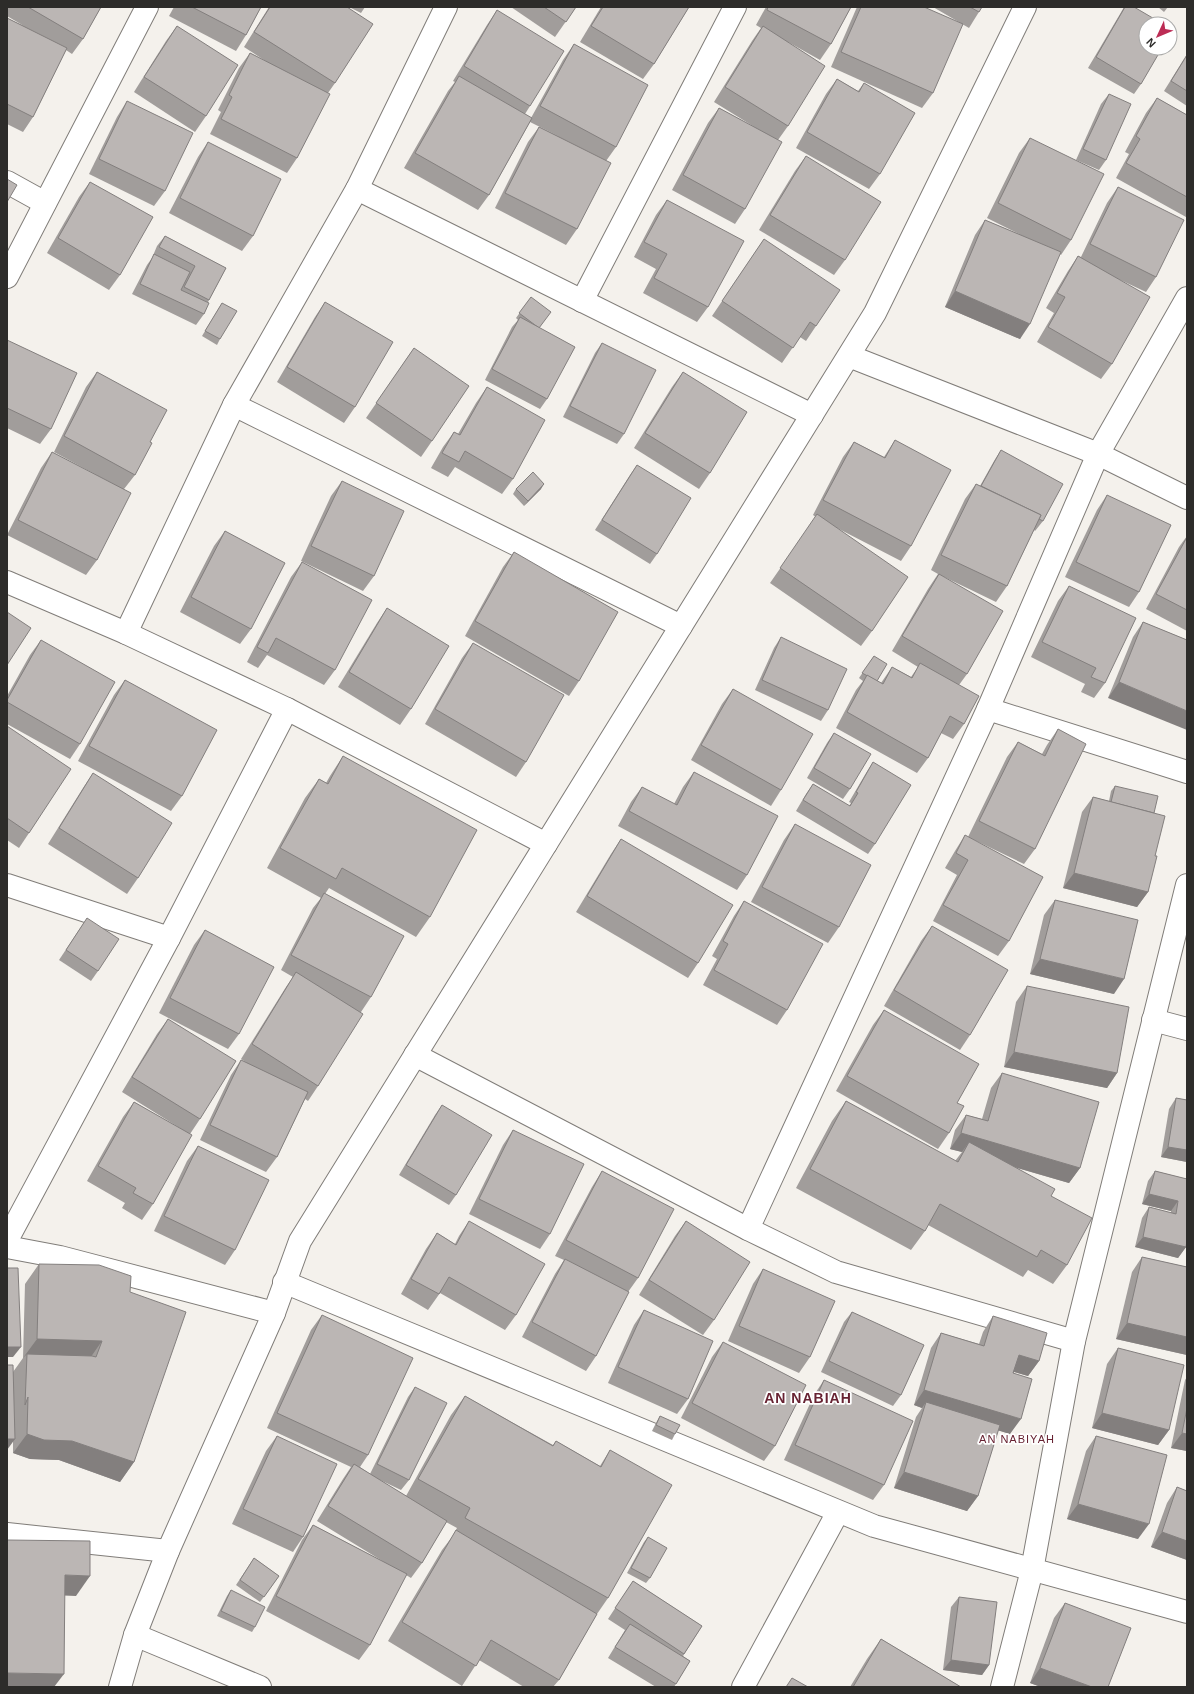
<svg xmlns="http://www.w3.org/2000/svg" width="1194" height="1694" viewBox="0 0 1194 1694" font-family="Helvetica,sans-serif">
<rect width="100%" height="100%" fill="#f4f1ec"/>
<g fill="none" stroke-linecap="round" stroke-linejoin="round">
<g stroke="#807d79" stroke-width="24">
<g id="minor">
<path d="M7 182 45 203"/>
<path d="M357 189 812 415"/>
<path d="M7 277 147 7"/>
<path d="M582 301 735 7"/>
<path d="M849 356 1098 454 1187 498"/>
<path d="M234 405 681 626"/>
<path d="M7 582 126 633 287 709 546 844"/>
<path d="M126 633 234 405 357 189 446 7"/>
<path d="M988 709 1187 772"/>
<path d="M7 885 169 938"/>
<path d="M1153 1020 1187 1029"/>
<path d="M415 1055 748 1229 836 1272 1074 1341"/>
<path d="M748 1229 988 709 1098 454 1187 298"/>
<path d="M7 1240 169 938 287 709"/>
<path d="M7 1247 60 1257 274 1313"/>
<path d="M284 1282 874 1526 1187 1612"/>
<path d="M7 1534 168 1551"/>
<path d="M135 1635 260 1687"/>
<path d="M120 1687 135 1635 168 1551 274 1313 300 1241 875 313 1025 7"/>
<path d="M743 1687 838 1512"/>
<path d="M1002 1687 1032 1570 1074 1341 1187 885"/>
</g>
</g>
<use href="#minor" stroke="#fff" stroke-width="22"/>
</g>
<g fill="#a19d9b">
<path d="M7 7H101L83 39 72 54 66 50 33 117 23 132 7 124V18L24 26 7 16Z"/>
<path d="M174 7H261L246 35 236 51 169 16Z"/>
<path d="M269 7H347L335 83 328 93 297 158 287 173 210 134 221 112 218 110 239 68 250 53 267 62 244 47Z"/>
<path d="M349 7H365L361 13Z"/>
<path d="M511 7H576L555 37Z"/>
<path d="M601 7H689L654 64 643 79 580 42Z"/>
<path d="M766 7H851L831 44 820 60 788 42V126L778 140 745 209 735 224 672 190 708 123 719 108 756 128 714 102 752 41 761 28 756 25Z"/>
<path d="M857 7H924L933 93 922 108 831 67Z"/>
<path d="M933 7H982L969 28Z"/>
<path d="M1124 7H1134L1141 84 1134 94 1088 68 1120 14Z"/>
<path d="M1158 7H1168L1164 12Z"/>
<path d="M497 10 530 106 525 114 531 118 563 60 574 44 616 147 606 161 577 229 566 245 495 208 528 142 539 127 560 137 530 122 489 195 478 210 404 168 448 91 455 82 453 81 487 25Z"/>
<path d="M177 26 206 116 195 132 134 92 166 41Z"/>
<path d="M1187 54V106L1164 91Z"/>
<path d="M837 79 858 91 864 83 880 174 869 189 796 148 826 94Z"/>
<path d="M1109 94 1106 160 1099 170 1076 160 1101 104Z"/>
<path d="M1157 98 1187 115V215L1186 217 1116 178 1129 154 1125 152 1146 113Z"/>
<path d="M127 101 165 191 154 206 89 174 117 117Z"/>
<path d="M1030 138 1071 240 1061 255 1060 254 1020 339 945 307 975 235 985 220 1021 235 987 218 1019 153Z"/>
<path d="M208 142 253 236 242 251 169 213 198 157Z"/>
<path d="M806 156 845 260 834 275 759 230 795 171Z"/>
<path d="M90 182 120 275 109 290 47 253 79 197Z"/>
<path d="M1118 187 1156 277 1146 292 1114 277 1112 364 1101 379 1037 342 1054 313 1046 308 1068 271 1078 256 1081 257 1107 203Z"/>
<path d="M667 200 708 307 697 322 643 293 656 269 634 257 656 215Z"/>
<path d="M165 236 226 268 208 302 204 314 196 325 132 294 147 265 152 258 157 246Z"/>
<path d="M764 239 816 326 806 341 800 337 782 363 712 316Z"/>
<path d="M531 297 539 328 547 399 540 409 485 380 512 327 518 320 516 318Z"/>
<path d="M325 302 355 407 344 423 277 382 315 317Z"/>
<path d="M222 303 220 339 217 345 202 336Z"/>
<path d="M7 340 51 429 40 444 7 428Z"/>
<path d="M602 343 624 434 617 444 563 417 595 353Z"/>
<path d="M414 348 432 441 421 457 366 418Z"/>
<path d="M97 372 150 442 135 475 124 489 97 560 86 575 7 535 41 468 52 452 113 484 54 452 86 387Z"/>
<path d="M683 372 710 473 699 489 634 448 672 387Z"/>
<path d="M487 387 513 479 502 494 455 467 448 477 431 468 443 447 454 432 458 434 476 403Z"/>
<path d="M895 440 911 546 901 561 837 528 872 631 861 646 770 583 816 517 813 515 843 457 854 442 884 457Z"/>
<path d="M1001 450 1043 521 1035 531 1034 530 1007 586 996 602 940 575 967 674 959 685 964 724 953 739 941 733 928 758 917 773 836 728 856 690 863 681 859 678 874 656 877 681 881 683 892 667 911 677 918 667 892 651 928 589 938 574 931 570 965 499 976 484 980 486 994 461Z"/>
<path d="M637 465 657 554 650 564 595 530 630 475Z"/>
<path d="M342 481 374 576 363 591 301 561 331 496Z"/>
<path d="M516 489H541L524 506 513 494Z"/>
<path d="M1107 495 1139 592 1129 607 1065 577 1097 510Z"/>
<path d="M225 531 251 629 240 644 180 612 214 546Z"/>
<path d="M1187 536V631L1146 609 1179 547Z"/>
<path d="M514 552 579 681 569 696 465 636 503 567Z"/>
<path d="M302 562 335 670 324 685 267 655 258 668 247 662 291 577Z"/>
<path d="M1069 586 1105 683 1094 698 1081 692 1085 684 1031 657 1058 601Z"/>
<path d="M387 608 411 709 400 725 338 687 377 623Z"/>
<path d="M1143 622 1187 640 1108 698 1133 637Z"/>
<path d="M781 637 828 710 821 721 755 690 774 648Z"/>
<path d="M41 640 80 744 70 759 7 724V696L30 655Z"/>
<path d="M473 643 526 762 516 777 425 724 462 658Z"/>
<path d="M125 680 182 796 171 811 78 761 114 695Z"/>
<path d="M733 689 781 790 771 806 691 760 722 704Z"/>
<path d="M7 726 29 833 19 848 7 840Z"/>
<path d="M1058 729 1035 849 1024 864 968 837 1007 757 1018 742 1042 754 1047 745Z"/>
<path d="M834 733 850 789 843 799 807 778 827 743Z"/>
<path d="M343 756 430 917 416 937 329 888 325 894 371 997 361 1012 318 1086 308 1101 305 1099 277 1157 266 1172 200 1140 231 1075 241 1060 247 1063 241 1059 286 987 293 977 281 970 313 908 321 898 267 868 305 798 319 779 326 783 330 776Z"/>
<path d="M873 762 875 844 868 854 796 811 806 794 813 784 849 806 851 803 849 802 866 773Z"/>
<path d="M694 772 747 875 737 890 618 826 631 802 642 787 674 804 683 787Z"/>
<path d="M93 773 138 878 127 894 48 844 83 788Z"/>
<path d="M1115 786 1154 813 1155 856 1148 892 1137 907 1063 888 1082 812 1093 797 1109 801 1111 791Z"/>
<path d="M795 824 839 927 828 943 751 902 784 840Z"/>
<path d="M965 835 1009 941 998 956 933 921 957 875 945 868 955 851Z"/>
<path d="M621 839 698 963 688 978 576 912 611 854Z"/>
<path d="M1055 900 1114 994 1030 974 1044 915Z"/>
<path d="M744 901 787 1010 777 1025 703 985 717 959 712 956 734 916Z"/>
<path d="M87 918 98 971 91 981 59 960Z"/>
<path d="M932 926 970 1035 960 1050 884 1006 921 941Z"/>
<path d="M205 930 239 1034 228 1049 159 1013 194 945Z"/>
<path d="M1027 986 1117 1073 1107 1088 1004 1067 1016 1002Z"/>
<path d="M884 1010 957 1103 949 1133 938 1149 836 1091 873 1025Z"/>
<path d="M168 1019 200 1119 190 1134 153 1204 142 1220 122 1208 125 1203 87 1181 123 1117 134 1102 183 1130 122 1092 157 1034Z"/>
<path d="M1002 1073 1080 1168 1069 1183 1017 1168 1051 1196 1067 1265 1053 1284 1028 1270 1023 1277 928 1225 925 1231 911 1250 796 1188 832 1121 846 1101 955 1161 962 1152 950 1149 955 1130 966 1115 982 1119 991 1088Z"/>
<path d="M1176 1098 1187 1100V1162L1161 1157 1169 1109Z"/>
<path d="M442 1105 456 1195 449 1205 399 1175 435 1115Z"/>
<path d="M513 1130 550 1234 540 1249 469 1214 503 1145Z"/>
<path d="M198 1146 235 1250 225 1265 154 1231 187 1161Z"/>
<path d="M602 1171 638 1278 628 1292 596 1356 586 1371 522 1337 555 1274 564 1260 555 1256 592 1187Z"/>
<path d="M1155 1171 1187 1179 1186 1243V1247L1178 1258 1135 1247 1142 1218 1149 1207 1171 1213V1211L1142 1204 1148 1181Z"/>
<path d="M469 1221 516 1315 505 1330 440 1293 428 1310 401 1294 426 1249 437 1233 455 1244 459 1236Z"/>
<path d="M686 1221 714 1320 703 1335 639 1295 675 1236Z"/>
<path d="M1142 1257 1187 1267V1355L1116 1339 1132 1272Z"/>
<path d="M39 1264 130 1292 134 1462 120 1482 59 1460 30 1459 13 1453V1372L23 1358 25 1284Z"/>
<path d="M763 1269 810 1357 799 1373 728 1341 753 1284Z"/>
<path d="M644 1310 688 1399 677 1414 608 1383 634 1325Z"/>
<path d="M852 1312 901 1395 893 1406 821 1372 844 1322Z"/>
<path d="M322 1315 368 1455 360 1467 370 1474 408 1397 415 1387 409 1480 401 1490 378 1479 406 1496 451 1415 465 1396 553 1445 556 1441 600 1466 610 1450 608 1598 597 1614 559 1680 553 1687H524L479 1660 462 1686 388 1641 442 1550 452 1537 457 1528 446 1522 422 1563 411 1578 406 1575 370 1645 359 1660 266 1611 302 1540 313 1525 384 1562 317 1521 343 1479 351 1467 267 1428 311 1330Z"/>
<path d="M993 1316 1039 1361 1028 1376 1014 1372 1010 1434 998 1430 978 1496 967 1511 894 1488 916 1417 922 1408 914 1405 931 1348 941 1333 979 1344 983 1332Z"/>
<path d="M723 1342 775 1446 764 1461 681 1418 712 1357Z"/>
<path d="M1118 1348 1169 1430 1158 1445 1092 1428 1107 1364Z"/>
<path d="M1187 1377V1451L1171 1448 1185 1380Z"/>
<path d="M824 1380 884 1485 873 1500 784 1460 814 1395Z"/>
<path d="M660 1416 675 1434 672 1440 652 1431 657 1421Z"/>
<path d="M277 1436 303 1537 293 1552 232 1524 266 1451Z"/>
<path d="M1096 1436 1138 1539 1067 1519 1086 1451Z"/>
<path d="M1177 1487 1187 1491V1560L1151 1547 1167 1503Z"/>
<path d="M648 1537 650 1578 646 1583 627 1573 644 1542Z"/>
<path d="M254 1558 279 1576 260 1602 236 1585Z"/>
<path d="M633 1581 702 1626 683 1656 690 1661 674 1687H656L608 1658 625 1630 608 1619Z"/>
<path d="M231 1590 255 1627 252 1632 217 1616 227 1596Z"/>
<path d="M959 1597 989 1665 982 1675 943 1670 951 1607Z"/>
<path d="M1065 1603 1108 1687H1041L1030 1683 1054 1618Z"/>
<path d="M881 1639 961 1687H850L867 1659Z"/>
</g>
<g fill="#837f7e">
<path d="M955 291 1030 324 1020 339 945 307Z"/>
<path d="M544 484 541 489 524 506 528 501Z"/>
<path d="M1119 682 1187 711V730L1108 698Z"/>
<path d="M1074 873 1148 892 1137 907 1063 888Z"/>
<path d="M1040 959 1124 979 1114 994 1030 974Z"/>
<path d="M1014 1052 1117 1073 1107 1088 1004 1067Z"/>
<path d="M961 1133 1080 1168 1069 1183 963 1152 969 1142 962 1152 950 1149Z"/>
<path d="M1168 1147 1187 1150V1162L1161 1157Z"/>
<path d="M1149 1194 1178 1201 1171 1211 1142 1204Z"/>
<path d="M1143 1237 1186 1247 1178 1258 1135 1247Z"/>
<path d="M1127 1323 1187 1337V1355L1116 1339Z"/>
<path d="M37 1339 102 1341 88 1361 27 1354 23 1358Z"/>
<path d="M7 1347H21L13 1357H7Z"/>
<path d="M1019 1355 1039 1361 1028 1376 1008 1370Z"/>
<path d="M924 1390 1021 1419 1010 1434 924 1408 926 1402 922 1408 914 1405Z"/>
<path d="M1102 1413 1169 1430 1158 1445 1092 1428Z"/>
<path d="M1182 1433 1187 1434V1451L1171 1448Z"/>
<path d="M27 1434 72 1441 134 1462 120 1482 59 1460 30 1459 13 1453Z"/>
<path d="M7 1439H15L7 1450Z"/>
<path d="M904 1472 978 1496 967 1511 894 1488Z"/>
<path d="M1078 1504 1149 1524 1138 1539 1067 1519Z"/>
<path d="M1162 1532 1187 1541V1560L1151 1547Z"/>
<path d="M65 1575 90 1576 76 1596 51 1595Z"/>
<path d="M951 1660 989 1665 982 1675 943 1670Z"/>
<path d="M1040 1668 1092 1687H1041L1030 1683Z"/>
<path d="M7 1673 64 1674 54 1687H7Z"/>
</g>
<g fill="#bbb6b4" stroke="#837f7e">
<path d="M28 7H101L83 39Z"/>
<path d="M192 7H261L246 35Z"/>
<path d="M270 7H347L373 24 335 83 254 32Z"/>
<path d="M544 7H576L566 22Z"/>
<path d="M603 7H689L654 64 591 26Z"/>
<path d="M768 7H851L831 44 767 10Z"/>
<path d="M861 7H924L963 24 933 93 841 52Z"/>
<path d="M970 7H982L979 12Z"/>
<path d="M1125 7H1134L1163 24H1146V48H1162L1141 84 1096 57Z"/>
<path d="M497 10 564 51 530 106 464 66Z"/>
<path d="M7 18 67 48 33 117 7 104Z"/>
<path d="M177 26 238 65 206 116 144 77Z"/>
<path d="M763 26 825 66 788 126 725 87Z"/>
<path d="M1170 28 1173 30 1170 35Z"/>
<path d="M574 44 648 85 616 147 540 106Z"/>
<path d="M250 53 330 94 297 158 221 119 232 97 229 95Z"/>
<path d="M1187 55V91L1171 81Z"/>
<path d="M459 76 532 118 489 195 415 153Z"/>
<path d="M837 79 859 92 864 83 915 113 880 174 807 132Z"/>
<path d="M1109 94 1131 104 1106 160 1083 149Z"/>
<path d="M1157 98 1187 115V197L1126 163 1140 139 1136 136Z"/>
<path d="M127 101 193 133 165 191 99 159Z"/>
<path d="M719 108 782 142 745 209 683 175Z"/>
<path d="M539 127 611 163 577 229 505 193Z"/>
<path d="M1030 138 1104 174 1071 240 998 203Z"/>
<path d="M208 142 281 179 253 236 180 198Z"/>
<path d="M806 156 881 202 845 260 770 215Z"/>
<path d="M7 179 17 185 7 202Z"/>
<path d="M90 182 153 217 120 275 58 238Z"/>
<path d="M1118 187 1184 220 1156 277 1090 244Z"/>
<path d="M667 200 744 241 708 307 654 278 667 254 644 242Z"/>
<path d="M985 220 1061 252 1030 324 955 291Z"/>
<path d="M165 236 226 268 209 300 184 287 195 266 159 247Z"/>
<path d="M764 239 840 290 816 326 810 322 793 348 722 301Z"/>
<path d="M154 254 190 272 181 290 209 303 204 314 140 284Z"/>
<path d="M1078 256 1150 297 1112 364 1048 327 1065 297 1057 293Z"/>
<path d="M531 297 551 312 539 328 519 313Z"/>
<path d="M325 302 393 342 355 407 287 367Z"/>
<path d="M222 303 237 311 220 339 205 331Z"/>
<path d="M520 317 575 347 547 399 492 369Z"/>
<path d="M7 340 77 373 51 429 7 408Z"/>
<path d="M602 343 656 370 624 434 570 406Z"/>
<path d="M414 348 469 386 432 441 376 403Z"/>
<path d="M97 372 167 410 150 442 152 443 135 475 64 436Z"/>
<path d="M683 372 747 412 710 473 645 433Z"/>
<path d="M487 387 545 420 513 479 465 451 459 462 442 453 454 432 460 435Z"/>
<path d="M895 440 951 470 911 546 823 500 854 442 885 458Z"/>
<path d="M1001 450 1063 484 1043 521 1039 519 1041 515 981 486Z"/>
<path d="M52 452 131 493 97 560 18 520Z"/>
<path d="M637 465 691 498 657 554 602 520Z"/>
<path d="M533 472 544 484 528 501 516 489Z"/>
<path d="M342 481 404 511 374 576 311 546Z"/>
<path d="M976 484 1041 515 1007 586 941 555Z"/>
<path d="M1107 495 1171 525 1139 592 1076 562Z"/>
<path d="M817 514 908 577 872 631 780 568Z"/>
<path d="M225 531 285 563 251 629 191 597Z"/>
<path d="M1187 537V610L1156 594Z"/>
<path d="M514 552 618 612 579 681 475 621Z"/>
<path d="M302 562 372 600 335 670 276 638 268 653 257 647Z"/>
<path d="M939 574 1003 611 967 674 902 636Z"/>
<path d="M1069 586 1136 618 1105 683 1091 677 1096 668 1042 642Z"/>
<path d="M387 608 449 646 411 709 349 672Z"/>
<path d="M7 612 31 628 7 665Z"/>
<path d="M1143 622 1187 640V711L1119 682Z"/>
<path d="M781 637 847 669 828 710 762 680Z"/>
<path d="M41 640 115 682 80 744 7 702V700Z"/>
<path d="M473 643 564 695 526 762 435 709Z"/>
<path d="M874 656 887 664 877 681 862 673Z"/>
<path d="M920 663 979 696 964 724 950 716 928 758 847 712 867 675 883 684 892 667 912 678Z"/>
<path d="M125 680 217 730 182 796 89 746Z"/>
<path d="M733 689 813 734 781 790 701 745Z"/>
<path d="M7 726 71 769 29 833 7 818Z"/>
<path d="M1058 729 1086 744 1035 849 979 821 1018 742 1045 756Z"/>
<path d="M834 733 871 754 850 789 814 768Z"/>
<path d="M343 756 477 830 430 917 342 868 336 879 280 848 319 779 328 784Z"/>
<path d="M873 762 911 785 875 844 803 800 813 784 850 806 858 793 856 792Z"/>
<path d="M694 772 778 816 747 875 629 811 642 787 677 805Z"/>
<path d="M93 773 172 823 138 878 59 828Z"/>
<path d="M1115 786 1158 796 1154 813 1111 802Z"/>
<path d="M1093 797 1165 816 1155 856H1157L1148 892 1074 873Z"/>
<path d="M795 824 871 865 839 927 762 887Z"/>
<path d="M965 835 1043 877 1009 941 943 905 968 860 956 853Z"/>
<path d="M621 839 733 905 698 963 587 896Z"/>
<path d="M324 893 404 936 371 997 291 955Z"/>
<path d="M1055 900 1138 920 1124 979 1040 959Z"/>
<path d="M744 901 823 944 787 1010 714 970 728 944 723 941Z"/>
<path d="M87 918 119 939 98 971 66 950Z"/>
<path d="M932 926 1008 970 970 1035 894 990Z"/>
<path d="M205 930 274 967 239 1034 170 998Z"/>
<path d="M296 972 363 1014 318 1086 252 1044Z"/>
<path d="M1027 986 1129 1007 1117 1073 1014 1052Z"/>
<path d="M884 1010 979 1064 957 1103 964 1106 949 1133 847 1076Z"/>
<path d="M168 1019 236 1061 200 1119 132 1077Z"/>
<path d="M241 1060 308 1092 277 1157 210 1125Z"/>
<path d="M1002 1073 1099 1102 1080 1168 961 1133 966 1115 988 1121Z"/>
<path d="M1176 1098 1187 1100V1150L1168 1147Z"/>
<path d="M846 1101 958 1162 969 1142 1055 1189 1051 1196 1092 1218 1067 1265 1041 1250 1037 1257 940 1204 925 1231 810 1169Z"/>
<path d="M134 1102 192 1135 153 1204 133 1193 136 1188 98 1166Z"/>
<path d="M442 1105 492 1135 456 1195 406 1165Z"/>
<path d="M513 1130 584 1164 550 1234 479 1199Z"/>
<path d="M198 1146 269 1180 235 1250 164 1216Z"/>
<path d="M602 1171 674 1209 638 1278 566 1240Z"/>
<path d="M1155 1171 1187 1179V1241L1186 1247 1143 1237 1149 1207 1176 1214 1178 1201 1149 1194Z"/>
<path d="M469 1221 545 1264 516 1315 449 1277 439 1294 411 1279 437 1233 456 1245Z"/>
<path d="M686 1221 750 1262 714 1320 649 1280Z"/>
<path d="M1142 1257 1187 1267V1337L1127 1323Z"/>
<path d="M565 1259 629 1292 596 1356 532 1322Z"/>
<path d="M39 1264 99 1265 131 1276 130 1292 186 1312 134 1462 72 1441 44 1440 27 1434 28 1397 25 1405 27 1354 92 1356 96 1357 102 1341 37 1339Z"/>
<path d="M7 1268H18L21 1347H7Z"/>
<path d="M763 1269 835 1301 810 1357 739 1326Z"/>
<path d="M644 1310 713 1341 688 1399 618 1367Z"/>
<path d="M852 1312 924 1345 901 1395 829 1361Z"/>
<path d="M322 1315 413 1358 368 1455 277 1413Z"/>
<path d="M993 1316 1047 1333 1039 1361 1019 1355 1013 1373 1032 1379 1021 1419 924 1390 941 1333 984 1346Z"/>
<path d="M723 1342 806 1385 775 1446 692 1403Z"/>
<path d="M1118 1348 1184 1365 1169 1430 1102 1413Z"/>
<path d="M7 1365H13L15 1439H7Z"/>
<path d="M824 1380 913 1421 884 1485 795 1445Z"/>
<path d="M415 1387 447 1403 409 1480 377 1464Z"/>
<path d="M465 1396 553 1446 556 1441 601 1467 610 1450 672 1485 608 1598 465 1518 470 1508 418 1479Z"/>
<path d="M926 1402 1000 1425 978 1496 904 1472Z"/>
<path d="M1187 1408V1434L1182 1433Z"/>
<path d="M660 1416 680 1425 675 1434 656 1425Z"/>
<path d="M277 1436 337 1464 303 1537 243 1509Z"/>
<path d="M1096 1436 1167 1455 1149 1524 1078 1504Z"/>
<path d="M354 1464 447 1521 422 1563 328 1506Z"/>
<path d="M1177 1487 1187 1491V1541L1162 1532Z"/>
<path d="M313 1525 407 1574 370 1645 276 1596Z"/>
<path d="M456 1530 597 1614 559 1680 491 1640 476 1666 402 1622Z"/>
<path d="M648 1537 667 1548 650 1578 631 1568Z"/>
<path d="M7 1540 90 1541V1576L65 1575 64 1674 7 1673Z"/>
<path d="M254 1558 279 1576 264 1597 240 1580Z"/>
<path d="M633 1581 702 1626 684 1654 615 1608Z"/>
<path d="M231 1590 265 1607 255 1627 221 1611Z"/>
<path d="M959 1597 997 1602 989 1665 951 1660Z"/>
<path d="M1065 1603 1131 1628 1108 1687H1092L1040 1668Z"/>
<path d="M630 1624 690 1661 676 1684 615 1647Z"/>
<path d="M881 1639 961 1687H853Z"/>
<path d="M792 1678 808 1687H786Z"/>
</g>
<g text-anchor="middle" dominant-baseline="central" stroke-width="3.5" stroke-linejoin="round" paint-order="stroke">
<g font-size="11" letter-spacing="1" fill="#672232" stroke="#fff">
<text x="1017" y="1439">AN NABIYAH</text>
</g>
<g font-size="14" font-weight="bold" letter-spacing="1" fill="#672232" stroke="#fff">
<text x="808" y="1398">AN NABIAH</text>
</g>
</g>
<rect width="1194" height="1694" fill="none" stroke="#2d2c2a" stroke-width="16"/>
<g transform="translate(1158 36) rotate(226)"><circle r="19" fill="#ffffff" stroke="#ababaa"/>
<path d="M0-3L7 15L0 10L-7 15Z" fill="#bc2c55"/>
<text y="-6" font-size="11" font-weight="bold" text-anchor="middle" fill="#2d2c2a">N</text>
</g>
</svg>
